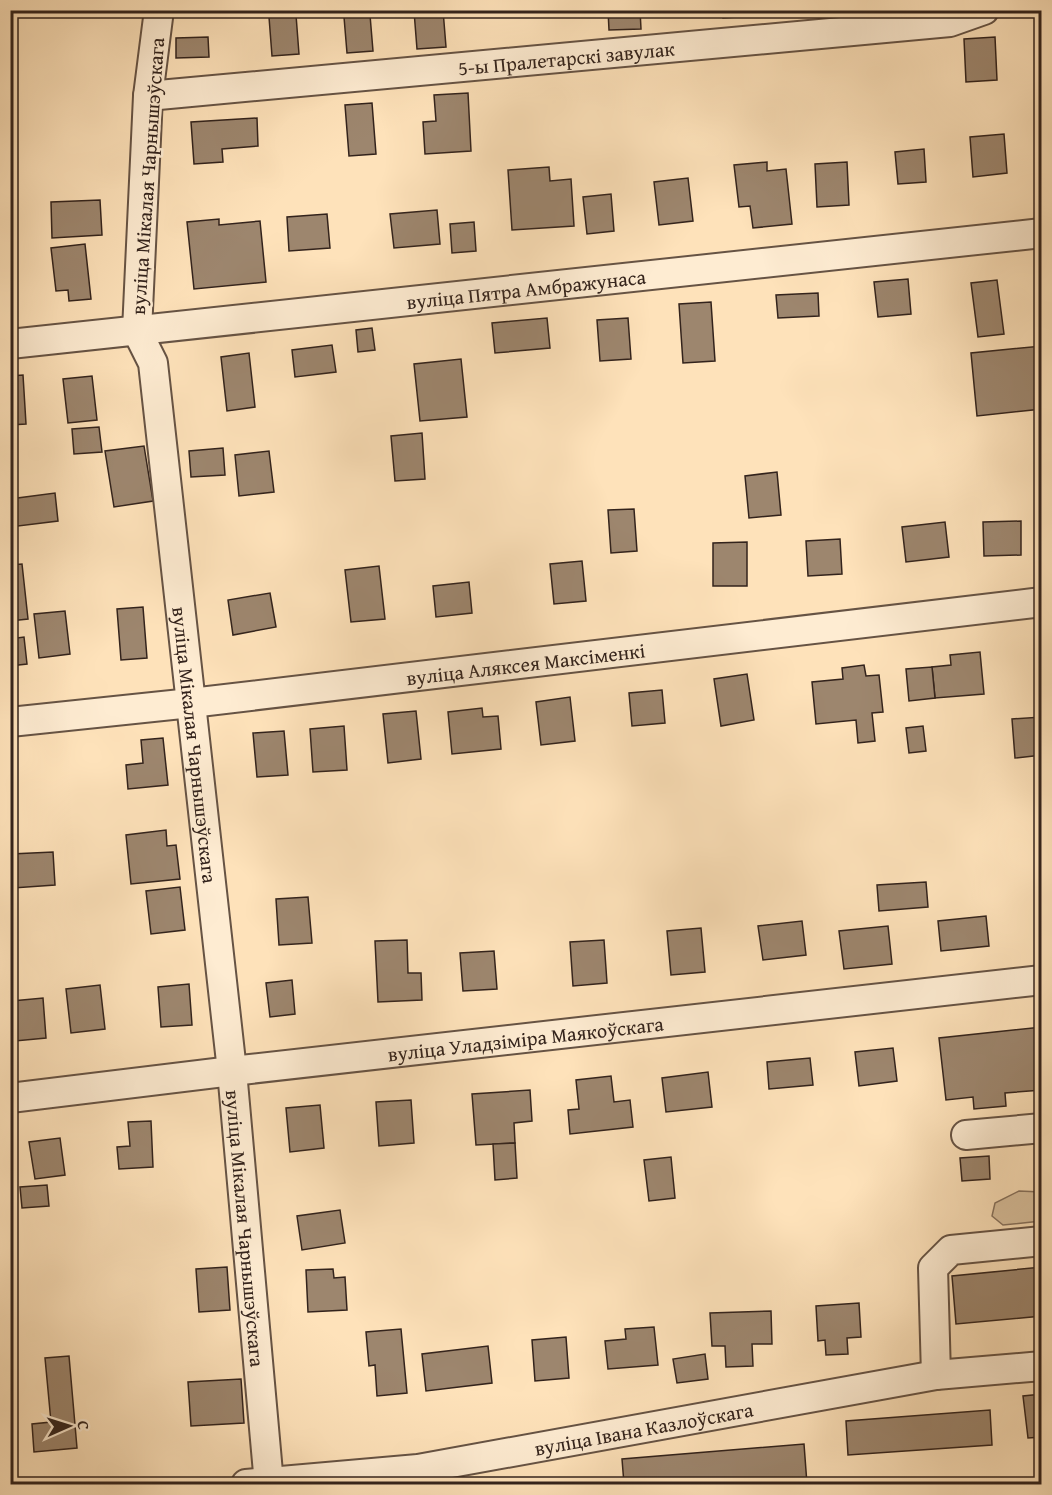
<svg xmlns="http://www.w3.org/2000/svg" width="1052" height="1495" viewBox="0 0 1052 1495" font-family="'Gentium Book Plus',serif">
<rect width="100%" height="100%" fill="#fee2ba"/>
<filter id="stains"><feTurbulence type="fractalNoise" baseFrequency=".00333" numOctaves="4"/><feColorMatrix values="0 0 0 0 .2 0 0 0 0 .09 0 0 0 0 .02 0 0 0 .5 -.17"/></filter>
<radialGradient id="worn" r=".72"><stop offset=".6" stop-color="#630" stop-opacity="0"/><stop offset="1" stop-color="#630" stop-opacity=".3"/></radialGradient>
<path fill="#dbc29f" stroke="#87725e" stroke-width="1.5" d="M1019 1191 1041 1192V1221L1003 1225 992 1216 995 1203Z"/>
<g fill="#9d866e" stroke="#33231c" stroke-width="1.5">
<path d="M443 10 446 47 417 49 414 11Z"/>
<path d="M608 10H640L641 29 609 30Z"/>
<path d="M722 10H752L753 16 723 18Z"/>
<path d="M296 15 299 54 272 56 269 17Z"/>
<path d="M370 15 373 51 347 53 344 17Z"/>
<path d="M208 37 209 57 176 58V38Z"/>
<path d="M995 37 997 80 966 82 964 39Z"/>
<path d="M468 93 471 151 425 154 423 122 436 121 434 95Z"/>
<path d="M372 103 376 154 349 156 345 105Z"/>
<path d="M257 118 258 146 222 149 223 162 194 164 191 122Z"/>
<path d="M1004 134 1007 173 973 177 970 137Z"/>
<path d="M924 149 926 182 898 184 895 152Z"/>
<path d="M767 162V171L786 169 792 224 753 228 750 206 739 207 734 165Z"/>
<path d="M847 162 849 205 817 207 815 164Z"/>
<path d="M549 167 550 181 571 179 574 226 512 230 508 170Z"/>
<path d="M688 178 693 221 659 225 654 182Z"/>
<path d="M611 194 614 231 587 234 583 197Z"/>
<path d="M100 200 102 235 52 238 51 202Z"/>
<path d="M437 210 440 244 394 248 390 214Z"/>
<path d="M327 214 330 248 289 251 287 217Z"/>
<path d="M219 219V225L260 221 266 282 194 289 187 222Z"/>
<path d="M474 222 476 251 452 253 450 224Z"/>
<path d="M10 241H13L17 275H10Z"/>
<path d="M85 244 91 299 69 301 68 290 56 291 51 248Z"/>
<path d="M908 279 911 314 878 317 874 282Z"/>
<path d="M997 280 1004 334 978 337 971 283Z"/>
<path d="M818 293 819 316 778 318 776 295Z"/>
<path d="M711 302 715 361 683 363 679 304Z"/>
<path d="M547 318 550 348 495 353 492 323Z"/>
<path d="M628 318 631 359 600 361 597 320Z"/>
<path d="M372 328 375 350 358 352 356 330Z"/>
<path d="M332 345 336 372 295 377 292 350Z"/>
<path d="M1042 346V409L977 416 971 353Z"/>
<path d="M249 353 255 407 227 411 221 357Z"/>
<path d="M461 359 467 417 420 421 414 364Z"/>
<path d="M23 375 26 424 10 425V376Z"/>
<path d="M92 376 97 420 68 423 63 379Z"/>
<path d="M99 427 102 452 74 454 72 429Z"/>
<path d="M422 433 425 479 395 481 391 436Z"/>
<path d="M144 446 153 501 114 507 105 451Z"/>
<path d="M223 448 225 475 191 477 189 451Z"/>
<path d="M269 451 274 492 239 496 235 455Z"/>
<path d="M777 472 781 515 749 518 745 476Z"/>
<path d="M55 493 58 521 10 527V499Z"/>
<path d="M634 509 637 551 611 553 608 510Z"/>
<path d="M1021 521V555L984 556 983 522Z"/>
<path d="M945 522 949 557 906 562 902 527Z"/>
<path d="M840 539 842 574 808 576 806 541Z"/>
<path d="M747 542V586H713V543Z"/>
<path d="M582 561 586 601 554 604 550 564Z"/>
<path d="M22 564 28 619 10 621V565Z"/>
<path d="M379 566 385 619 351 622 345 570Z"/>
<path d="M469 582 472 613 436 617 433 586Z"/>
<path d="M270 593 276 627 233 635 228 600Z"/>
<path d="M143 607 147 658 121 660 117 609Z"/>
<path d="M65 611 70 654 39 658 34 614Z"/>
<path d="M24 637 27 664 10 666V639Z"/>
<path d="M980 652 984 694 935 698 932 667 951 665 950 655Z"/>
<path d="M864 665 866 676 879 675 883 712 872 713 875 741 858 743 856 720 816 724 812 682 843 679 842 668Z"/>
<path d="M932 667 935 698 909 701 906 669Z"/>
<path d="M747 674 754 720 721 726 714 679Z"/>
<path d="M662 690 665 723 632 726 629 693Z"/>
<path d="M570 697 575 741 541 745 536 702Z"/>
<path d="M482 708 483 717 498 716 501 749 452 754 448 712Z"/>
<path d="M416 711 421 759 388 763 383 714Z"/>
<path d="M1042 717V755L1015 758 1012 719Z"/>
<path d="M344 726 347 770 313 772 310 729Z"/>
<path d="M923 726 926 751 909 753 906 728Z"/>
<path d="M284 731 288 775 257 777 253 733Z"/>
<path d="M163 738 168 785 128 789 126 765 143 763 141 740Z"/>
<path d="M10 760H14L17 798H10Z"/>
<path d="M166 830 167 846 176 845 180 879 131 884 126 835Z"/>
<path d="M53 852 55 885 13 888 11 854Z"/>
<path d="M926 882 928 907 879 911 877 885Z"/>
<path d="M180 887 185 930 151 934 146 891Z"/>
<path d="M1036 889H1042V946H1040Z"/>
<path d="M308 897 312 943 279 945 276 899Z"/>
<path d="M986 916 989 946 941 951 938 921Z"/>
<path d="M802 921 806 955 763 960 758 926Z"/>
<path d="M888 926 892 964 844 969 839 931Z"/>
<path d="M701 928 705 972 671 975 667 931Z"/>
<path d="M407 940 408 973H421L422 1000 378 1002 375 941Z"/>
<path d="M604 940 607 983 573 986 570 942Z"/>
<path d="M494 951 497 989 463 991 460 953Z"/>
<path d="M292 980 295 1014 270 1017 266 983Z"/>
<path d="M189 984 192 1025 161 1027 158 987Z"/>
<path d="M100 985 105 1029 71 1033 66 989Z"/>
<path d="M43 998 46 1038 15 1041 12 1001Z"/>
<path d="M1042 1027V1090L1005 1093 1006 1106 974 1109 973 1097 946 1100 939 1038Z"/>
<path d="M893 1048 897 1081 859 1086 855 1052Z"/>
<path d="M810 1058 813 1085 769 1089 767 1062Z"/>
<path d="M708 1072 712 1107 666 1112 662 1078Z"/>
<path d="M611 1076 614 1102 630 1100 633 1127 570 1134 568 1110 579 1109 576 1080Z"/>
<path d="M530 1090 532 1121 514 1123 515 1143 476 1145 472 1094Z"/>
<path d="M411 1100 414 1143 379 1146 376 1102Z"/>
<path d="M320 1105 324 1148 290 1152 286 1108Z"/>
<path d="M151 1121 153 1167 119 1169 117 1147 130 1146 128 1122Z"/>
<path d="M60 1138 65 1175 35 1179 29 1142Z"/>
<path d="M515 1143 517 1178 495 1180 493 1144Z"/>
<path d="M989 1156 990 1179 962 1181 960 1158Z"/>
<path d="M671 1157 675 1198 649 1201 644 1160Z"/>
<path d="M47 1185 49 1206 22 1208 20 1187Z"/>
<path d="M340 1210 345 1243 302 1250 297 1216Z"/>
<path d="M227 1267 230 1310 199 1312 196 1269Z"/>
<path d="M1042 1267V1316L956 1324 952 1276Z"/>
<path d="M333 1269 334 1278 345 1277 347 1310 308 1312 306 1270Z"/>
<path d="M859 1303 861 1337 847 1338 848 1354 826 1355 825 1340 818 1341 816 1306Z"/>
<path d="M771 1311 772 1344H752L753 1366 726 1367 725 1346H712L710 1313Z"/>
<path d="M654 1327 658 1365 608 1369 605 1341 626 1339 625 1329Z"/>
<path d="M401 1329 407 1393 377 1396 375 1365 369 1366 366 1332Z"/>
<path d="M566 1337 569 1378 535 1381 532 1340Z"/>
<path d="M488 1346 492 1383 426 1391 422 1354Z"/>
<path d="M705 1354 708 1379 677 1383 673 1359Z"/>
<path d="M69 1356 77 1448 34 1452 32 1424 51 1422 45 1358Z"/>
<path d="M241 1379 244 1423 191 1426 188 1382Z"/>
<path d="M1042 1394V1437L1028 1438 1023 1396Z"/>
<path d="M990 1410 992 1445 848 1455 846 1421Z"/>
<path d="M804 1444 807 1484H624L622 1459Z"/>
</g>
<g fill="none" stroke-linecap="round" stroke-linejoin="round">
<g stroke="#665344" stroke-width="32">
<g id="minor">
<path id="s1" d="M159 10 148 96 137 331 153 363 232 1071 269 1484"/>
<path id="s2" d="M148 96 950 22 984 10"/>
<path id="s3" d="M10 344 1042 233"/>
<path id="s4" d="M10 722 191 703 1042 602"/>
<path id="s5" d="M10 1098 232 1071 1042 980"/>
<path d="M966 1135 1042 1128"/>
<path d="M936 1375 933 1268 951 1250 1042 1241"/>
<path id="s6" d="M246 1484 418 1469 936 1375 1042 1366"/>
</g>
</g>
<use href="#minor" stroke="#feecd2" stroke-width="28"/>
</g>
<g text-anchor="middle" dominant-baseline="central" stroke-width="5" stroke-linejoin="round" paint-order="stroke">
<g font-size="20" fill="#33231c" stroke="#feecd2">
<text stroke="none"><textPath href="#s2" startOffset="420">5-ы Пралетарскі завулак</textPath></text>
<text transform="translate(147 176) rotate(-86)">вуліца Мікалая Чарнышэўскага</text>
<text stroke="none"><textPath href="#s3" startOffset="519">вуліца Пятра Амбражунаса</textPath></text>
<text stroke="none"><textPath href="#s4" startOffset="519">вуліца Аляксея Максіменкі</textPath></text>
<text stroke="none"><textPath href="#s1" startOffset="742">вуліца Мікалая Чарнышэўскага</textPath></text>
<text stroke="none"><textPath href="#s5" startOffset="519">вуліца Уладзіміра Маякоўскага</textPath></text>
<text stroke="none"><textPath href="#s1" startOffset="1228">вуліца Мікалая Чарнышэўскага</textPath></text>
<text stroke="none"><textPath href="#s6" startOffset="402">вуліца Івана Казлоўскага</textPath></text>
</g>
</g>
<rect width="1052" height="1495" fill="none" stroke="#fee2ba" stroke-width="36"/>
<rect x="12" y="12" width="1028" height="1471" fill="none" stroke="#33231c" stroke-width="3"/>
<rect x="18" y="18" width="1016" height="1459" fill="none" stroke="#33231c" stroke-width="1.5"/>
<g transform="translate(69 1426) rotate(87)" stroke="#feecd2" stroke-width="4.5" paint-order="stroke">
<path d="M0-4.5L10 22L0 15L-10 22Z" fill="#33231c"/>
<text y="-9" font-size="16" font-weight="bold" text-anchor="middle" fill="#33231c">С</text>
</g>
<rect width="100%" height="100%" filter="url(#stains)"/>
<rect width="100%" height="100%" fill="url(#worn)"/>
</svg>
